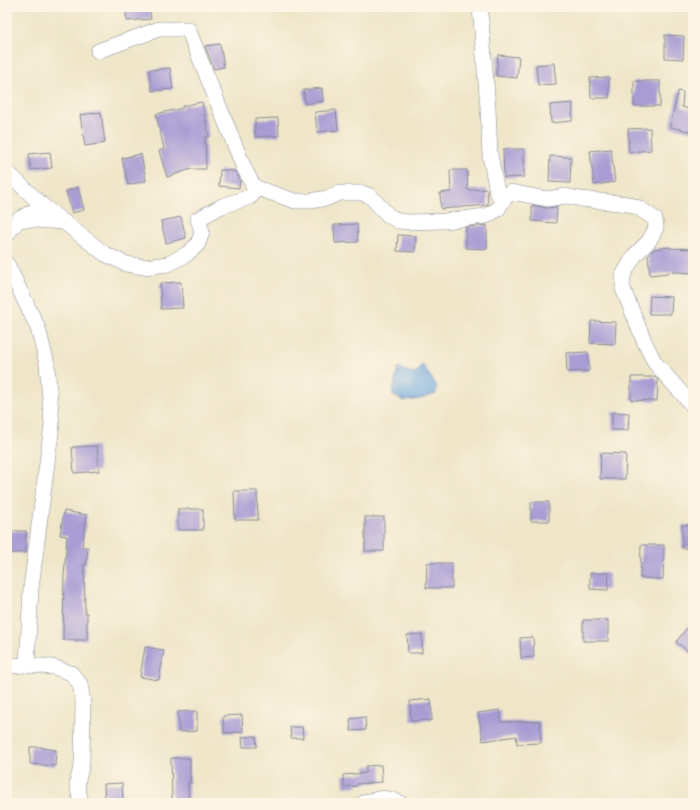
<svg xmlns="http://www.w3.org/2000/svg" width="700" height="810" viewBox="0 0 700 810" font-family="Pangolin,sans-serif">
<rect width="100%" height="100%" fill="#fcf5e5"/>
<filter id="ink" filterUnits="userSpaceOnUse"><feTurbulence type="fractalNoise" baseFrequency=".025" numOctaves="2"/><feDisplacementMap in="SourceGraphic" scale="8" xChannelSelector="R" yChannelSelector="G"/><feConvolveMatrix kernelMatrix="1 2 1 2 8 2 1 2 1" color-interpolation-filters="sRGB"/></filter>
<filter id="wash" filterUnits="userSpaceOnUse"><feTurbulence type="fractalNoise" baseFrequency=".012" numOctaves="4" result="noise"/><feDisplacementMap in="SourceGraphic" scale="16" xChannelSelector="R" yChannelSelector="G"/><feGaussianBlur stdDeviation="0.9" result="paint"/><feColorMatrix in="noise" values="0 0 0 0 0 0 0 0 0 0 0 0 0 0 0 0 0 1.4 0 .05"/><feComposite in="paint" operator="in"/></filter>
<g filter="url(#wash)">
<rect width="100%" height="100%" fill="#efe6c9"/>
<path fill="#6da7dd" stroke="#446b9e" d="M422 364 436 385V394L420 399 404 401 392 395 398 368 416 374Z"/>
<g id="blocks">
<g fill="#a99cd4">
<path d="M125 7H149L151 19 127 21Z"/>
<path d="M665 35 684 36 683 59 665 58Z"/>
<path d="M220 44 224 67 214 69 205 46Z"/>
<path d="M498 55 519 57 517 78 496 76Z"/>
<path d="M554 63 556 84 538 85 536 65Z"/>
<path d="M170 68 173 89 152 91 149 70Z"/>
<path d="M609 77V98H591L590 78Z"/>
<rect x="634" y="81" width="26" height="25"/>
<path d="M322 88 323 101 305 104 303 90Z"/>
<path d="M678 91 683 92 682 107 693 110V132L670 127Z"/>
<path d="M202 102 209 137H205L206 169H191L167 177 159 151 164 149 156 114 183 108 182 106Z"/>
<path d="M573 103 572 121 551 123 550 105Z"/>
<path d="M336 110 338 130 317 132 315 112Z"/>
<path d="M101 112 105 143 85 146 80 115Z"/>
<path d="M278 118 279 136 255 137V119Z"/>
<path d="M650 128 651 150 629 152 628 129Z"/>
<path d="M503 149H524V177L504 178Z"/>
<path d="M611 149 615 182 594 185 590 151Z"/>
<path d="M50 152 52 168 31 170 29 154Z"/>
<path d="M141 154 146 181 128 185 122 158Z"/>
<path d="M550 156 571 157 570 183 549 182Z"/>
<path d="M220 170 235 171 240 180 239 188 219 186Z"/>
<path d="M450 170H467L468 190 487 189 488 205 441 209 440 193 451 192Z"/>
<path d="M78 187 84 210 72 213 66 191Z"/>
<path d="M532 205 546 208 557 207 556 223 532 221Z"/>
<path d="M181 217 186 238 166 243 161 221Z"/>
<path d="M357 224 358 242 335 243 334 225Z"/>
<path d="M487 225V249L466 248V227Z"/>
<path d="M398 235 416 236 415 252 397 251Z"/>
<path d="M669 247V248L693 249V273L676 272 650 275 648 255 654 249Z"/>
<path d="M181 282 183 308 161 309 160 283Z"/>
<path d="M650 296 672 297 671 314H649Z"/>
<path d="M591 321 616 322 615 344 590 343Z"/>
<path d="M588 352 589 371 567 372 566 353Z"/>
<path d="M631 377H655L658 380 657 401 631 400Z"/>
<path d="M612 412 629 413 628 430H612Z"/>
<path d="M97 446 99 471 74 473 72 447Z"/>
<path d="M601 453 626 454 625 479H600Z"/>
<path d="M234 491H257L258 520H235Z"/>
<rect x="531" y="502" width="18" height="19"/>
<rect x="178" y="509" width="25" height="21"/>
<path d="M64 511 87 515 82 547H88L86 565H84L85 613H87V640H63L64 576 67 536 60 535Z"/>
<rect x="365" y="517" width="19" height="34"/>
<rect x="682" y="525" width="11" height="23"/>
<rect x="7" y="531" width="19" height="22"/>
<path d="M641 545H664L663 579 640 578Z"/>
<path d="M427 563H452V588H426Z"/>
<path d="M590 573H609L608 590 590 589Z"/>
<rect x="583" y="620" width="25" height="21"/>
<path d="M693 620V655L676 642Z"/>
<path d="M422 634V653H408L407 635Z"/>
<path d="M533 637 534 657 521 658 520 638Z"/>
<path d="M145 647 164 650 159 680 140 677Z"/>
<path d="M431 699 432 720 411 721 410 701Z"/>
<path d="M500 710 501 722 540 721 541 743 517 744 516 736 483 741 478 713Z"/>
<path d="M197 711V731L179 732 178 712Z"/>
<path d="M242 715 243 732 224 733 223 716Z"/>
<path d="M365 717 366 730 351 731 350 719Z"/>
<path d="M290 727H302L303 738H291Z"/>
<path d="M256 736 257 747H243L242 737Z"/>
<path d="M30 747H42V748L56 750 55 766 30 764Z"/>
<path d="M171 758H190V783H188L189 803H172Z"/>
<path d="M381 765 382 782 357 784V786L344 787 343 775 366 773V766Z"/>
<path d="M122 783 123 803H105L104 784Z"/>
</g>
</g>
</g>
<g filter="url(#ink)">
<use href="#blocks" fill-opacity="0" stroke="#858a94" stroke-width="1"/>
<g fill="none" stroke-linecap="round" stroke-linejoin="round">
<g stroke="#858a94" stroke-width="16">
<g id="minor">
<path d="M480 7 488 108 490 155 497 192 502 202"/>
<path d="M98 51 159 29H188L244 168 254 187"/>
<path d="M7 172 43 206 19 219 7 234"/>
<path d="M43 206 105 254 126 264 144 267 168 264 187 254 198 244 202 232 198 219 222 206 250 197 253 194 254 187 295 201H310L328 198 339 193H362L370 196 388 215 398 221 409 222 445 221 486 216 498 209 504 199 511 192 547 199 565 196 581 199 628 204 639 208 655 219 656 228 649 241 635 255 623 275V289L645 343 655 363 693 406"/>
<path d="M20 219 64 222"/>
<path d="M7 264 38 328 47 364 52 424 31 588 27 665 53 667 71 673 80 684 83 702 82 763 77 784 81 803"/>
<path d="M7 666 27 665"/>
<path d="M363 803C378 798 385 796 400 803"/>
</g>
</g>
<use href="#minor" stroke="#fff" stroke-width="15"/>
</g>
</g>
<rect width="700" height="810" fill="none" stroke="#fcf5e5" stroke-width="24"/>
</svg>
